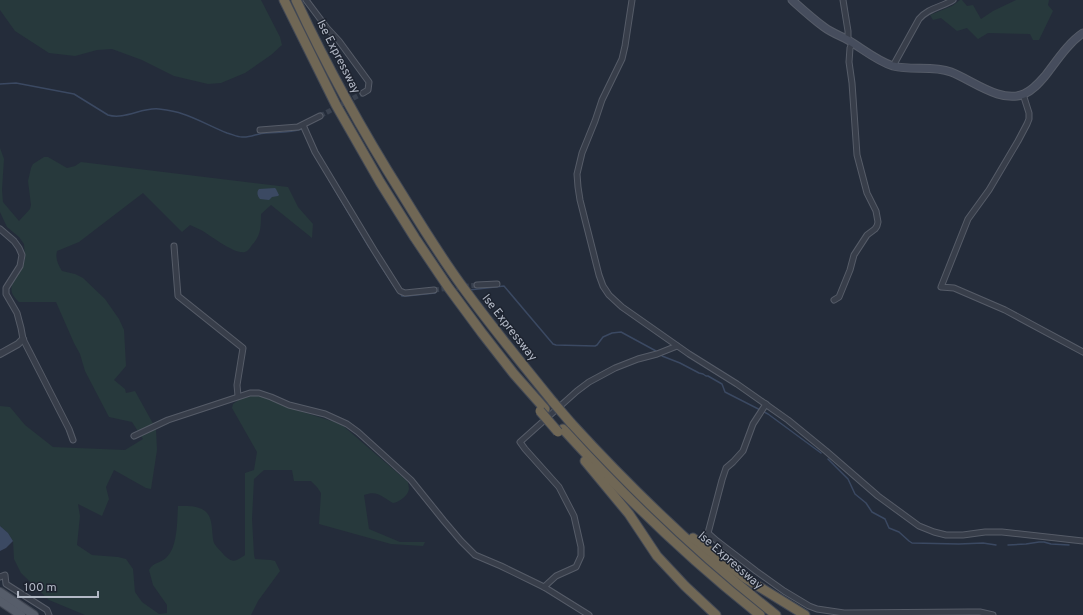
<svg xmlns="http://www.w3.org/2000/svg" width="1083" height="615" viewBox="0 0 1083 615" font-family="Overpass,sans-serif">
<rect width="100%" height="100%" fill="#242c3a"/>
<g fill="#27393c">
<path d="M0 0H261L280 37 282 45 271 55 245 73 221 83 208 84 174 76 142 60 112 49 97 50 75 56 49 53 15 31 0 10Z"/>
<path d="M960 0H962L967 6 973 5 981 19 993 11 1016 0H1049L1048 5 1053 11 1039 40H1033L1030 34 988 33 978 39 967 28 957 31 941 18 933 20 930 15 952 6Z"/>
<path d="M0 148 4 159 2 190 3 202 19 221 30 209 31 205 28 181 31 168 33 164 44 157H48L67 168 75 166 81 162 288 187 298 207 313 224 312 238 271 205 261 214C261 226 261 236 252 245 250 248 248 251 245 252 235 255 210 235 201 230 197 228 194 227 190 225L182 232 143 193 79 242 57 251C55 259 58 264 62 271L75 274 83 278 105 299 119 319 124 330 126 366 114 380 125 389 126 393 135 391 156 429 157 450 151 489 146 488 114 470 106 487 109 499 102 516 78 504 80 516 77 545 92 555 118 557 126 559 133 569 135 592 142 602 159 614 167 613V605L153 585 149 570C153 562 161 563 166 558 178 547 177 521 178 506 187 506 197 505 205 511 214 518 211 533 214 543 216 547 221 551 224 555 233 564 236 561 245 555V473L254 470 257 452 232 408 233 404 240 399 252 395 269 398 290 408 341 424 408 482C408 484 409 487 409 489 408 496 399 502 393 503 381 496 377 490 364 495L369 529 400 542H425L423 546 391 544 319 524 321 493 317 487 311 481H294L292 470H264L254 479 252 519 254 555 255 559 271 560 275 561 280 571 258 601 251 615H85L49 600 21 573 14 559 13 541 8 533 0 526V406L10 407 25 425 53 447 125 450 143 439 132 422 109 417 85 371 80 354 74 343 56 302H19C14 297 10 293 12 285L25 260 24 244 19 237 7 227 0 212Z"/>
</g>
<g fill="#3b4962">
<path d="M275 188 276 189 279 195 278 196 272 197 269 200 260 199C258 197 256 192 259 189Z"/>
<path d="M0 526 8 533 13 541 6 548 0 551Z"/>
</g>
<g fill="none" stroke-linecap="round" stroke-linejoin="round">
<g stroke="#3b4962" stroke-width="1.5">
<path d="M0 84 16 83 74 94 108 115C125 120 142 107 159 109 167 110 175 111 183 114 198 119 212 127 227 133 232 134 237 137 242 137 250 138 258 133 266 133 278 132 290 133 302 129L303 130"/>
<path d="M329 180 369 247"/>
<path d="M377 260 394 286"/>
<path d="M469 290 504 286 553 344 556 345 595 346 597 345 603 337 612 333 621 332 656 351"/>
<path d="M400 293 402 296H407L435 293"/>
<path d="M662 356 680 363 699 373 703 374 706 376H708L722 384 725 392 768 414 821 453"/>
<path d="M828 459 848 479 855 494 866 503 872 512 885 519 889 528 899 532 909 541 912 543 959 544 983 543 996 545"/>
<path d="M1008 545 1026 544 1039 542H1044L1051 544 1069 545"/>
</g>
<g stroke="#39414f" stroke-width="5" stroke-dasharray="5 2.5" stroke-linecap="butt">
<path d="M320 116 363 93"/>
<path d="M434 290 477 285"/>
</g>
<g stroke="#565c68" stroke-width="7">
<g id="minor">
<path d="M306 0 327 28 339 41 369 82 368 90 363 93"/>
<path d="M632 0 625 46 622 59 602 100 595 121 582 153 577 174 578 187 580 200 599 275 603 286 609 295 622 307 689 354 737 384 788 420 826 451 878 496 919 526 934 532 946 535H963L985 532H1002L1083 541"/>
<path d="M843 0 848 31V40"/>
<path d="M893 66 919 19C928 8 942 7 953 0"/>
<path d="M1023 94 1029 113V119L1027 124 1018 141 989 190 968 219 941 287 954 288 1005 310 1083 352"/>
<path d="M303 125 315 152 374 250 400 291 405 293 434 290"/>
<path d="M260 130 298 127 320 116"/>
<path d="M0 229 14 241 19 248 22 255 20 266 6 288V294L17 313 21 328 23 339 69 429 73 440"/>
<path d="M174 246 178 296 243 348 237 385 238 396"/>
<path d="M477 285 497 284"/>
<path d="M834 300 839 297 850 270 854 255 867 235 875 229 877 226 878 222 876 211 867 193 857 155 852 83 849 62 850 48 852 43"/>
<path d="M766 404 753 424 743 451 733 462 726 468 722 480 708 533 717 541 756 571 784 591 809 606 817 609 844 613 968 612H980L993 615"/>
<path d="M134 436 168 420 250 393H259L271 397 289 405 325 414 347 424 358 432 411 480 444 521 461 541 475 555 501 566 544 587 589 615"/>
<path d="M0 577 5 575 6 584 47 610 49 615"/>
<path d="M544 587 556 576 576 567 581 556V547L574 516 559 487 525 449 520 442 577 391 589 382 615 368 638 359 657 354 677 346"/>
</g>
</g>
<g stroke="#565c68" stroke-width="8">
<path id="tertiary" d="M0 354 18 344 23 339"/>
</g>
<g stroke="#565c68" stroke-width="9">
<path id="secondary" d="M792 0C802 9 813 19 824 27 832 33 841 36 848 40 863 49 877 61 893 66 912 71 932 65 951 72 972 80 1001 104 1024 94 1033 90 1039 83 1045 76 1056 62 1068 43 1083 33"/>
</g>
<g stroke="#414753" stroke-width="10">
<g id="primary">
<path d="M0 592 34 615"/>
<path d="M0 601 21 615"/>
</g>
</g>
<g stroke="#434955" stroke-width="11">
<g id="motorway">
<path d="M284 0 336 105 380 182 415 238 448 287 482 333 514 374 545 409"/>
<path d="M296 0C327 67 363 132 402 194 421 225 440 256 462 286 491 326 522 364 553 402"/>
<path d="M571 423C634 492 702 557 776 615"/>
<path d="M563 429C624 496 689 559 760 615"/>
<path d="M585 461 629 514 657 556 685 586 716 615"/>
<path d="M693 538 745 578 805 615"/>
</g>
</g>
<use href="#minor" stroke="#383e4a" stroke-width="5"/>
<use href="#tertiary" stroke="#383e4a" stroke-width="6"/>
<use href="#secondary" stroke="#464d5d" stroke-width="7"/>
<use href="#primary" stroke="#565d6a" stroke-width="8"/>
<use href="#motorway" stroke="#706755" stroke-width="9"/>
<g stroke="#434955" stroke-width="11" stroke-linecap="butt">
<g id="motorway-bridge">
<path d="M553 402 571 423"/>
<path d="M540 411 558 432"/>
</g>
</g>
<use href="#motorway-bridge" stroke="#706755" stroke-width="9"/>
</g>
<g text-anchor="middle" dominant-baseline="central" stroke-width="3" stroke-linejoin="round" paint-order="stroke">
<g font-size="12" fill="#b3b9c6" stroke="#1d232f">
<text transform="translate(338 57) rotate(63)">Ise Expressway</text>
<text transform="translate(509 328) rotate(52)">Ise Expressway</text>
<text transform="translate(730 561) rotate(41)">Ise Expressway</text>
</g>
</g>
<path d="M18 591v6h80v-6" fill="none" stroke="#b3b9c6" stroke-width="2"/>
<text x="24" y="591" font-size="12" fill="#b3b9c6" stroke="#1d232f" stroke-width="3" paint-order="stroke">100 m</text>
</svg>
